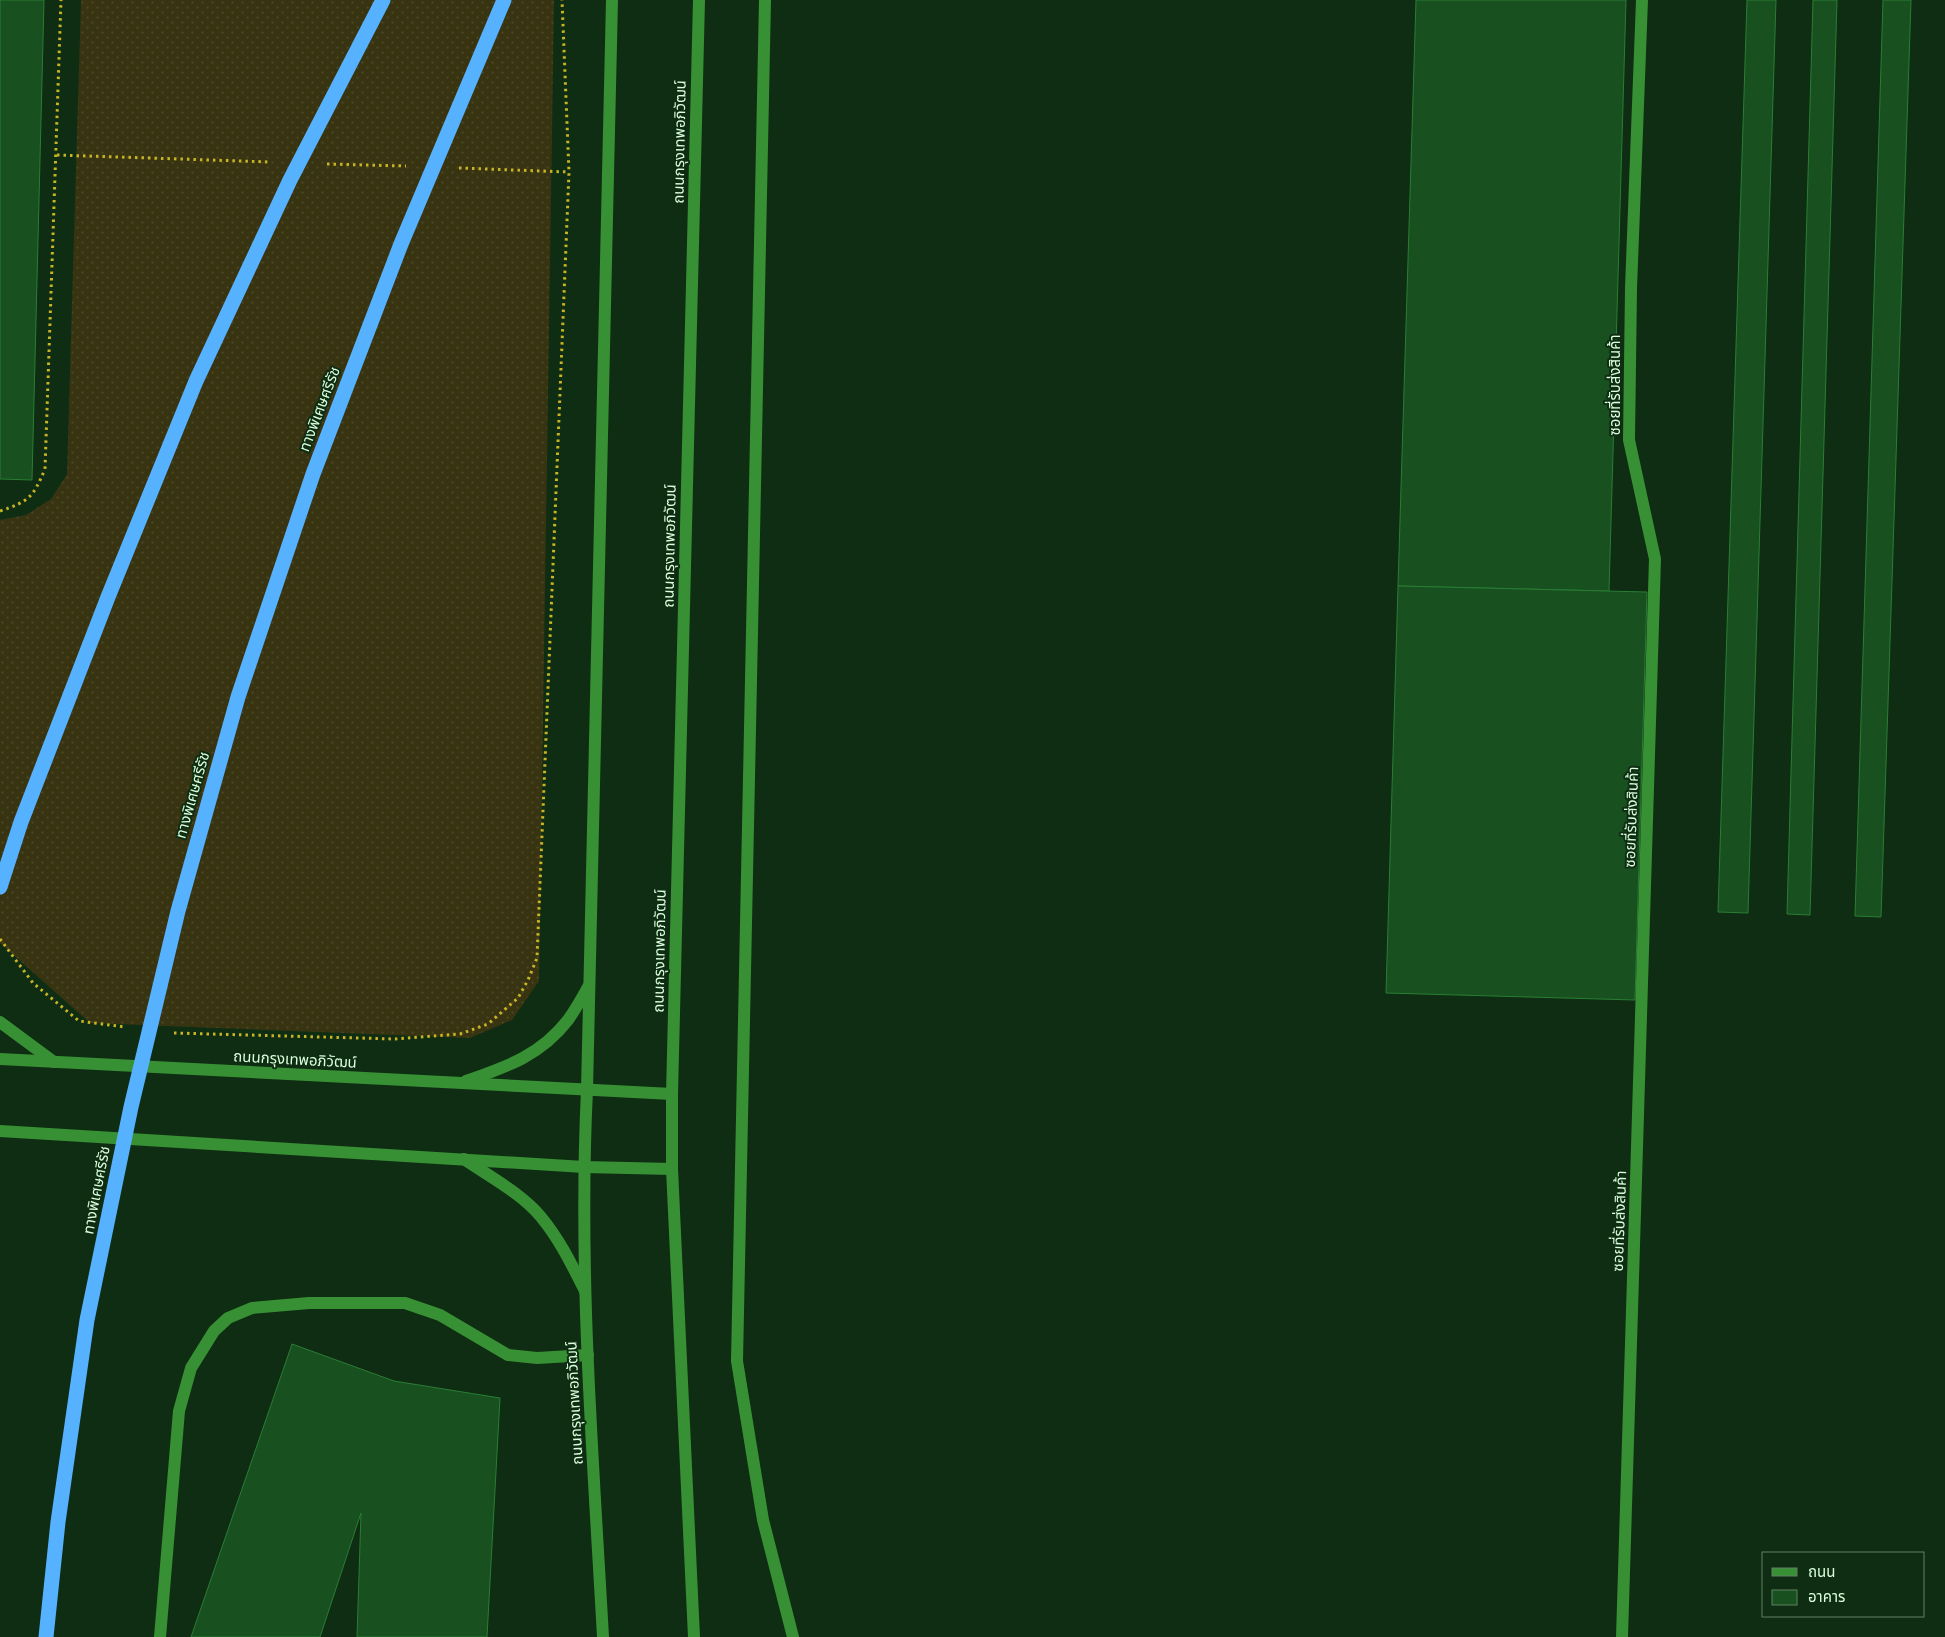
<svg xmlns="http://www.w3.org/2000/svg" width="1945" height="1637" viewBox="0 0 1945 1637" font-family="Montserrat,'Noto Sans Thai',sans-serif">
<defs>
<pattern id="grass-dots" width="8" height="8" patternUnits="userSpaceOnUse" patternTransform="scale(1.25)"><rect width="8" height="8" fill="#383411"/><path d="M2 2h.1M6 6h.1" fill="none" stroke="#4b4828" stroke-width="1.8" stroke-linecap="round"/></pattern>
</defs>
<rect width="100%" height="100%" fill="#0f2d12"/>
<path fill="url(#grass-dots)" d="M81 0H554L539 981 512 1020 470 1038 90 1023 0 943V520L26 515 51 499 67 474Z"/>
<g fill="#195020" stroke="#297e34">
<path d="M0 0H44L32 480 0 479Z"/>
<path d="M1416 0H1626L1609 591 1398 586Z"/>
<path d="M1747 0H1776L1748 913 1718 912Z"/>
<path d="M1813 0H1837L1810 915 1787 914Z"/>
<path d="M1883 0H1911L1881 917 1855 916Z"/>
<path d="M1398 586 1647 592 1635 1000 1386 993Z"/>
<path d="M292 1344 394 1381 500 1398 487 1637H357L361 1513 320 1637H191Z"/>
</g>
<g fill="none" stroke-linecap="round" stroke-linejoin="round">
<g stroke="#c9b424" stroke-width="3" stroke-dasharray="2.5 4" stroke-linecap="butt">
<path d="M57 155 271 162"/>
<path d="M327 164 406 166"/>
<path d="M459 168 569 172"/>
<path d="M0 511C30 501 33 497 45 469L61 0"/>
<path d="M0 939 33 983 79 1021 125 1027"/>
<path d="M174 1033 395 1039 460 1034 488 1024 518 998 528 980 537 958 569 172 562 0"/>
</g>
<g stroke="#389035" stroke-width="12">
<path d="M765 0 737 1361 763 1520 793 1637"/>
<path d="M0 1022 54 1062"/>
<path d="M0 1059 672 1094"/>
<path d="M466 1081C506 1067 540 1056 568 1020 575 1010 582 998 588 987"/>
<path d="M0 1131 584 1167 672 1169"/>
<path d="M464 1159C490 1177 521 1193 541 1217 560 1240 572 1265 585 1291"/>
<path d="M160 1637 179 1411 191 1368 214 1331 228 1318 252 1308 309 1303H405L440 1315 508 1355 537 1358 588 1355"/>
<path d="M603 1637C593 1455 578 1272 587 1090L612 0"/>
<path d="M694 1637 672 1169V1094L699 0"/>
<path d="M1622 1637 1655 559 1629 440 1631 288 1642 0"/>
</g>
<g stroke="#56b2ff" stroke-width="15">
<path d="M0 887 21 822 108 597 196 381 290 180 383 0"/>
<path d="M46 1637 58 1522 87 1320 131 1107 178 911 238 697 313 474 401 244 504 0"/>
</g>
</g>
<g text-anchor="middle" dominant-baseline="central" stroke-width="4" stroke-linejoin="round" paint-order="stroke">
<g font-size="15" fill="#dbffdd" stroke="#0f2d12">
<text transform="translate(679 142) rotate(-89)">ถนนกรุงเทพอภิวัฒน์</text>
<text transform="translate(1614 385) rotate(-90)">ซอยที่รับส่งสินค้า</text>
<text transform="translate(319 409) rotate(-69)">ทางพิเศษศรีรัช</text>
<text transform="translate(669 546) rotate(-89)">ถนนกรุงเทพอภิวัฒน์</text>
<text transform="translate(192 795) rotate(-74)">ทางพิเศษศรีรัช</text>
<text transform="translate(1631 817) rotate(-88)">ซอยที่รับส่งสินค้า</text>
<text transform="translate(659 951) rotate(-89)">ถนนกรุงเทพอภิวัฒน์</text>
<text transform="translate(295 1059) rotate(3)">ถนนกรุงเทพอภิวัฒน์</text>
<text transform="translate(96 1190) rotate(-79)">ทางพิเศษศรีรัช</text>
<text transform="translate(1619 1221) rotate(-88)">ซอยที่รับส่งสินค้า</text>
<text transform="translate(574 1403) rotate(-93)">ถนนกรุงเทพอภิวัฒน์</text>
</g>
</g>
<rect x="1762" y="1552" width="162" height="65" fill="#0f2d12" stroke="#618163"/>
<rect x="1772" y="1568" width="25" height="8" fill="#389035" stroke="#618163"/>
<text x="1808" y="1577" font-size="15" fill="#dbffdd">ถนน</text>
<rect x="1772" y="1590" width="25" height="15" fill="#195020" stroke="#618163"/>
<text x="1808" y="1602" font-size="15" fill="#dbffdd">อาคาร</text>
</svg>
